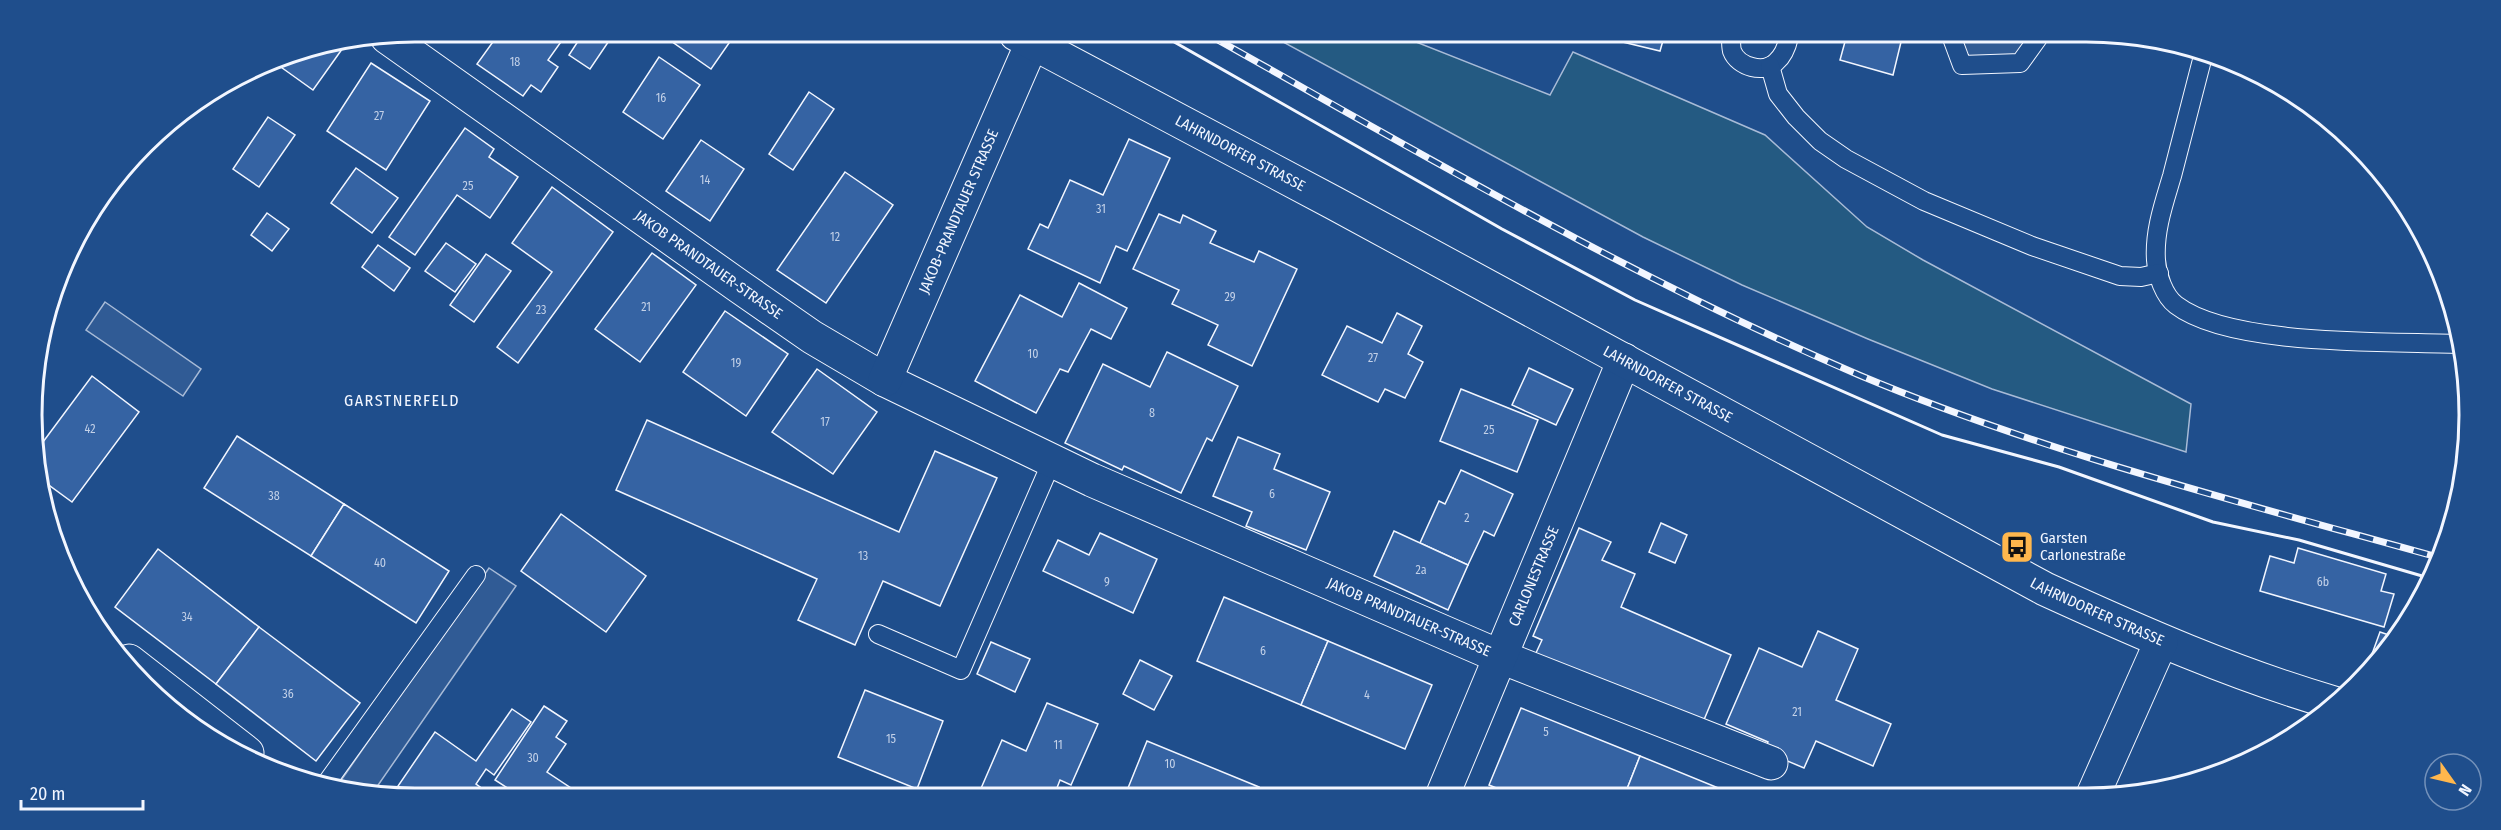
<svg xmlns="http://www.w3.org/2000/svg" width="2501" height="830" viewBox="0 0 2501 830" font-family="'Fira Sans Condensed',sans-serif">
<rect width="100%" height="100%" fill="#1f4e8c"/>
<path fill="#245a82" stroke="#a8bbd7" stroke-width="1.5" d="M1270 35 1401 36 1550 95 1573 52 1765 135 1867 227 1923 260 2191 404 2186 452 1992 389 1868 339 1742 285 1643 237Z"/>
<g fill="#305b95" stroke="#a8bbd7" stroke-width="1.5">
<path d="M1961 38H2030L2016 59 1968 58Z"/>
<path d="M105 302 201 369 183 396 86 330Z"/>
<path d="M489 568 516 586 374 791 335 789Z"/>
</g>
<g fill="#3563a3" stroke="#f2f6ff" stroke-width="1.5">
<path d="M500 32H568L548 60 558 67 541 92 531 85 523 96 477 64Z"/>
<path d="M584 32H615L590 69 569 55Z"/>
<path d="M677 33H736L711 69 671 41Z"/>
<path d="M1602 37H1664L1660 51Z"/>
<path d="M1846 38H1902L1893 75 1840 60Z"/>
<path d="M345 45 313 90 271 60Z"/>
<path d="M659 57 700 85 663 139 623 112Z"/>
<path d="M371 63 430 101 386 170 327 131Z"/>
<path d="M809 92 834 109 793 170 769 154Z"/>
<path d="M268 117 295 135 259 187 233 169Z"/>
<path d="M465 128 494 149 489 157 518 177 490 218 457 195 415 255 389 237Z"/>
<path d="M1129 139 1170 158 1127 251 1116 246 1100 283 1028 249 1040 224 1048 228 1070 180 1103 195Z"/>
<path d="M701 140 744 169 710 221 666 191Z"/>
<path d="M356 168 398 198 372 233 331 203Z"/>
<path d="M845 172 893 205 826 303 777 270Z"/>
<path d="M552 187 613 232 518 363 497 347 552 272 512 243Z"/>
<path d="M267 213 289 229 272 251 251 235Z"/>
<path d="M1159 214 1180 223 1183 215 1216 231 1210 243 1254 262 1259 251 1297 269 1252 366 1208 345 1218 325 1172 304 1179 290 1133 269Z"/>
<path d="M446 243 476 264 455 292 425 271Z"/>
<path d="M378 245 410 268 394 291 362 267Z"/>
<path d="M652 253 696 285 640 362 595 329Z"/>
<path d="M486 254 511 271 474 322 450 305Z"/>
<path d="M1079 283 1127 308 1111 339 1091 329 1068 372 1060 369 1036 413 975 381 1020 295 1062 317Z"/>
<path d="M725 311 788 354 746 416 683 372Z"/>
<path d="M1397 313 1422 326 1408 354 1423 362 1405 398 1385 389 1378 402 1322 375 1347 326 1382 343Z"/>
<path d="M1167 352 1238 386 1212 441 1207 438 1181 493 1124 466 1122 470 1065 443 1103 364 1150 387Z"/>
<path d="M1529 368 1573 389 1556 425 1512 405Z"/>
<path d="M817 369 877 412 833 474 772 432Z"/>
<path d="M92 376 139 412 72 502 42 480 40 446Z"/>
<path d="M1461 389 1538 420 1517 472 1440 441Z"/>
<path d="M647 420 899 532 935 451 997 478 940 606 883 581 855 645 798 620 817 579 616 490Z"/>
<path d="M237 436 344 504 311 556 204 488Z"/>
<path d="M1238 437 1280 454 1274 469 1330 492 1306 550 1246 526 1252 512 1213 496Z"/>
<path d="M1461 470 1513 494 1494 536 1484 531 1468 565 1420 543 1439 501 1445 504Z"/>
<path d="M344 504 449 571 416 623 311 556Z"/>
<path d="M561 514 646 576 606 632 521 571Z"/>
<path d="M1661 523 1687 535 1675 563 1649 552Z"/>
<path d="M1579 528 1611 542 1602 560 1635 574 1621 607 1731 655 1701 727 1535 655 1542 640 1533 636Z"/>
<path d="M1394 531 1468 565 1448 610 1374 576Z"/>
<path d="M1100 533 1157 559 1133 613 1043 571 1058 540 1089 555Z"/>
<path d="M2298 548 2386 574 2381 591 2394 594 2384 627 2260 591 2270 556 2294 563Z"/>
<path d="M158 549 259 627 216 684 115 607Z"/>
<path d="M1224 597 1328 641 1301 705 1197 661Z"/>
<path d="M259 627 360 703 316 761 216 684Z"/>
<path d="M1818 631 1858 649 1836 700 1891 724 1873 766 1816 741 1804 768 1764 751 1768 742 1726 724 1759 648 1802 667Z"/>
<path d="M2380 632 2395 637 2379 657 2372 654Z"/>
<path d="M1328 641 1432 685 1405 749 1301 705Z"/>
<path d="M991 642 1030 659 1015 692 977 674Z"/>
<path d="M1140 660 1172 676 1154 710 1123 694Z"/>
<path d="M865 690 943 721 917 789 838 757Z"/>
<path d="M1047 703 1098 724 1071 785 1060 780 1055 793H979L1002 740 1026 751Z"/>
<path d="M544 706 567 721 556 737 566 744 547 772 577 792 512 791 495 780Z"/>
<path d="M1521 708 1640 756 1625 794H1511L1489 785Z"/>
<path d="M512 709 531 722 494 775 486 769 476 784 480 787 477 791H405L398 786 435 732 476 761Z"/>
<path d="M1147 741 1259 787 1256 793H1126Z"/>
<path d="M1640 756 1733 794H1625Z"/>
</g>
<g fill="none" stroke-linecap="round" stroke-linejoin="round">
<g stroke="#f2f6ff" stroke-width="20">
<g id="lane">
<path d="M1731 37C1731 41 1731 47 1732 51 1738 67 1764 74 1776 62 1783 56 1787 46 1789 37"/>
<path d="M1952 38 1962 65 2020 63 2038 38"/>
<path d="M2203 56C2193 96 2182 136 2172 176 2164 203 2154 231 2156 260 2157 275 2164 296 2176 305 2231 347 2391 341 2462 344"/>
<path d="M1770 66 1778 94 1796 117 1820 141 1846 159 1924 201 2032 246 2120 276 2141 277 2159 273"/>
<path d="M878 634 961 670 1052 461"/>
<path d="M325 785 476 575"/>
</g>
</g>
<g stroke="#f2f6ff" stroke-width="35">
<g id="street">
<path id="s1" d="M387 37 740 287 812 337 885 380 1092 480 1501 657 1771 763"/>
<path id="s2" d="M885 380 1032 43"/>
<path d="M129 661 247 753"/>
<path id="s3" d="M1443 794 1624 360"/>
</g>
</g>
<g stroke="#f2f6ff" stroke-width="35">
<g id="secondary">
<path id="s4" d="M1016 34 1334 203 2045 589C2139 632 2234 674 2334 703"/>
<path d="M2093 795 2161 642"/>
</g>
</g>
<use href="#lane" stroke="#1f4e8c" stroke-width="18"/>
<use href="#street" stroke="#1f4e8c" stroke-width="33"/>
<use href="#secondary" stroke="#1f4e8c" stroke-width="33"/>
<g stroke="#f2f6ff" stroke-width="7">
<path id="rail" d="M1209 35C1422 154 1634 279 1859 375 2045 453 2243 503 2437 557"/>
</g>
<use href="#rail" stroke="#1f4e8c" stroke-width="4.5" stroke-dasharray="14" stroke-linecap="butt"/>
<path stroke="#f2f6ff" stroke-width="3" d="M1162 35 1502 229 1635 300 1942 435 2059 467 2213 522 2299 540 2429 578"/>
</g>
<defs>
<g id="bus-square" transform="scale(1.725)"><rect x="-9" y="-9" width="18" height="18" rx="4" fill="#ffb74d" stroke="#1f4e8c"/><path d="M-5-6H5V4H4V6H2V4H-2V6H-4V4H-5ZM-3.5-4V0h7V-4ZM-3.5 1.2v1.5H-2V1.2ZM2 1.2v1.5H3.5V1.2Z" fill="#111"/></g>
</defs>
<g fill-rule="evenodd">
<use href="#bus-square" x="2017" y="547"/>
</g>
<g text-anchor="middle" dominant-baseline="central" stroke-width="4.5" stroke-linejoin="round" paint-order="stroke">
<g font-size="12" fill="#c3d1e8">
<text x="515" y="62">18</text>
<text x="661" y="98">16</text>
<text x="379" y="116">27</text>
<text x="705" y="180">14</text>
<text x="468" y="186">25</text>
<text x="1101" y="209">31</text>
<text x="835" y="237">12</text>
<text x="1230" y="297">29</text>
<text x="646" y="307">21</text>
<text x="541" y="310">23</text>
<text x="1033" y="354">10</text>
<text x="1373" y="358">27</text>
<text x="736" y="363">19</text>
<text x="1152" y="413">8</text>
<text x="825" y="422">17</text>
<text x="90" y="429">42</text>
<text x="1489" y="430">25</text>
<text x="1272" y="494">6</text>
<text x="274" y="496">38</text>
<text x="1467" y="518">2</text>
<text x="863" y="556">13</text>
<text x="380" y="563">40</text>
<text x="1421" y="570">2a</text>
<text x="1107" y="582">9</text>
<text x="2323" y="582">6b</text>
<text x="187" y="617">34</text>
<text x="1263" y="651">6</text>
<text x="288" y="694">36</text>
<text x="1367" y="695">4</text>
<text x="1797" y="712">21</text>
<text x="1546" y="732">5</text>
<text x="891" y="739">15</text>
<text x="1058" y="745">11</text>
<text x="533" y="758">30</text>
<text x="1170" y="764">10</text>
</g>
<g font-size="15" fill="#f2f6ff" stroke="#1f4e8c">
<text stroke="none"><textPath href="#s4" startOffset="254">LAHRNDORFER STRASSE</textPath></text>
<text stroke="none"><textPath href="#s2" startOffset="184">JAKOB-PRANDTAUER STRASSE</textPath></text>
<text stroke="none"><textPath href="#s1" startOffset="394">JAKOB PRANDTAUER-STRASSE</textPath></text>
<text stroke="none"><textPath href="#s4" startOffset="740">LAHRNDORFER STRASSE</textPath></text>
<text stroke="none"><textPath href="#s3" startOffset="236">CARLONESTRASSE</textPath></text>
<text stroke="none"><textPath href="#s4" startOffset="1226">LAHRNDORFER STRASSE</textPath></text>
<text stroke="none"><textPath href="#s1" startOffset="1180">JAKOB PRANDTAUER-STRASSE</textPath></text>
</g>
<g font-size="15" fill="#f2f6ff" stroke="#1f4e8c" text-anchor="start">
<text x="2040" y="538">Garsten<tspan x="2040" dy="17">Carlonestraße</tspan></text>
</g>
<g font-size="16" letter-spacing="1.5" fill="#f2f6ff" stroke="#1f4e8c">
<text x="402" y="400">GARSTNERFELD</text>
</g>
</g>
<path d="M0 0H2501V830H0ZM415 42H2086A373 373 0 0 1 2459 415V415A373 373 0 0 1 2086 788H415A373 373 0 0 1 42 415V415A373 373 0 0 1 415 42Z" fill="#1f4e8c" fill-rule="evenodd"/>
<path fill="none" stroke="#f2f6ff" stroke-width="3" d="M415 42H2086A373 373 0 0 1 2459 415V415A373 373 0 0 1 2086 788H415A373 373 0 0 1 42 415V415A373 373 0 0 1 415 42Z"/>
<g transform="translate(2453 782) rotate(124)"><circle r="28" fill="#1f4e8c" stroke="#7391ba" stroke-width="1.5"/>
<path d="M0-4.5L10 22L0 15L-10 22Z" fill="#ffb74d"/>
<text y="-9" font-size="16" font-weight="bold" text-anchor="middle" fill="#f2f6ff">N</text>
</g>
<path d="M21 800v9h122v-9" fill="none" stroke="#f2f6ff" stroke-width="3"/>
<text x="30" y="800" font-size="18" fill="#f2f6ff" stroke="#1f4e8c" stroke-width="4.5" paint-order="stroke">20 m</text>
</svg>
